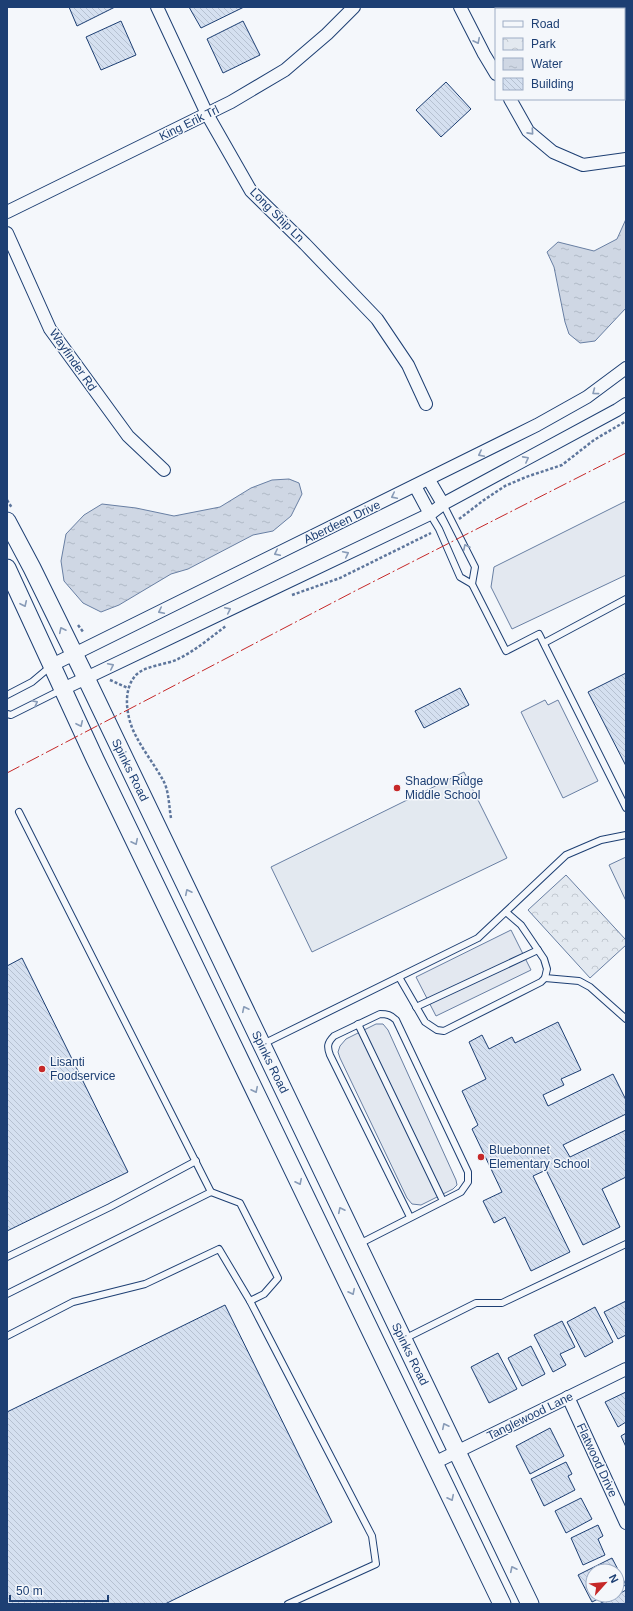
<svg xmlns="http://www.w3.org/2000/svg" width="633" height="1611" viewBox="0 0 633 1611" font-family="Helvetica,sans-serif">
<defs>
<pattern id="park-crowns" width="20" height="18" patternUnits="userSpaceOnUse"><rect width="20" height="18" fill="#e3e9f0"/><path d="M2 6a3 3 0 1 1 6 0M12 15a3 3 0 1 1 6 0" fill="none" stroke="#c2c9d1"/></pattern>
<pattern id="water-ripples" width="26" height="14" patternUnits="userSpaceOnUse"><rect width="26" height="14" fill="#cfd7e4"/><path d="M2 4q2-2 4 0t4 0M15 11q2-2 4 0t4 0" fill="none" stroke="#b1bac7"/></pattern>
<pattern id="building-back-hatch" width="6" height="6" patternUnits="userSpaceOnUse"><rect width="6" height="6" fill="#d5e0f0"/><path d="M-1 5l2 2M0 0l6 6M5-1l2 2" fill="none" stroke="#b6c1d1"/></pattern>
</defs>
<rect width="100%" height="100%" fill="#f4f7fb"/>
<path fill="url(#park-crowns)" stroke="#687fa3" d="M566 875 626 940V945L590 978 528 910Z"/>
<path fill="#e3e9f0" stroke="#687fa3" d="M464 772 507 858 312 952 271 867Z"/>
<g fill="#e3e8f0" stroke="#687fa3">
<path d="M626 501V575L512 629 491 587 494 567Z"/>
<path d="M545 700 548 705 558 700 598 781 563 798 521 712Z"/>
<path d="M626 857V901L609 865Z"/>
<path d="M511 930 531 970 436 1016 416 977Z"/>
<path d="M376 1024H383L388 1030 456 1180 457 1185 453 1189 421 1205 412 1204 407 1198 340 1058 338 1052 340 1046 346 1039Z"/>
</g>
<g fill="url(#water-ripples)" stroke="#687fa3">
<path d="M626 219V308L595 341 580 343 569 334 565 322 554 267 547 252 558 242 594 251 617 239Z"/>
<path d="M289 479 299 483 302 494 291 516 273 531 253 535 188 569 171 574 119 605 101 612 83 603 64 581 61 561 66 534 84 515 102 504 136 508 174 516 220 507 251 488 272 480Z"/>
</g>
<g fill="url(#building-back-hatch)" stroke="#1d3f73">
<path d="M69 7H115L77 26Z"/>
<path d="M189 7H244L201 28Z"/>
<path d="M121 21 136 55 101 70 86 37Z"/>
<path d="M243 21 260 55 223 73 207 39Z"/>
<path d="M446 82 471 109 441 137 416 110Z"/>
<path d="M626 673V766L588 692Z"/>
<path d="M460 688 469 705 424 728 415 711Z"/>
<path d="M22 958 128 1172 7 1231V966Z"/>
<path d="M558 1022 581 1070 561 1079 564 1085 543 1095 548 1106 613 1074 626 1100V1114L563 1145 570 1157 626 1130V1177L602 1189 620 1227 583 1245 546 1170 533 1176 570 1252 531 1271 505 1217 494 1223 483 1201 502 1192 472 1129 478 1125 462 1091 486 1079 469 1042 482 1035 489 1049 512 1037 515 1043Z"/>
<path d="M626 1301V1335L618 1339 604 1312Z"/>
<path d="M225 1305 332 1522 165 1604H7V1412Z"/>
<path d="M595 1307 613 1342 585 1357 567 1322Z"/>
<path d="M562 1321 575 1347 560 1354 566 1365 553 1372 534 1335Z"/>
<path d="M531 1346 545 1374 522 1386 508 1358Z"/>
<path d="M498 1353 517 1389 489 1403 471 1367Z"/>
<path d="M626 1392V1422L618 1427 605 1402Z"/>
<path d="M550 1428 564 1456 530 1474 516 1446Z"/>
<path d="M626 1433V1447L621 1436Z"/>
<path d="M566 1462 572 1474 568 1476 575 1490 544 1506 531 1479Z"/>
<path d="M581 1498 592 1519 566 1533 555 1511Z"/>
<path d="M598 1525 603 1536 598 1539 605 1555 583 1565 571 1538Z"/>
<path d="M612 1558 626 1585 617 1589V1571H593V1595H606L592 1602 578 1575Z"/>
<path d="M626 1590V1604H599L617 1595Z"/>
</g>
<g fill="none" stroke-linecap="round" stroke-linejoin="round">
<g stroke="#1d3f73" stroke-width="8">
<g id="lane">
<path d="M443 504 475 567 472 584 506 651 539 634 626 808"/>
<path d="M430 514 439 529 460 577 472 584"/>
<path d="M544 643 626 599"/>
<path d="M7 695 32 682 51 666"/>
<path d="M7 714 11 715 61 690"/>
<path d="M399 977 425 1022 437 1030 444 1031 541 982 545 978 547 969 544 959 521 925 506 912"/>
<path d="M545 978 579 981 590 987 626 1019"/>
<path d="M416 1007 538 950"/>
<path d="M358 1024 443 1201"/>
<path d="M263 1044 478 938 566 855 601 840 626 835"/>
<path d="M359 1244 461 1192 468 1182V1172L396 1020C391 1015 387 1014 380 1014L334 1036C327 1043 327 1047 330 1055L410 1217"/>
<path d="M7 1257 110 1207 196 1161"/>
<path d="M7 1294 211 1192 19 812"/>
<path d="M250 1301 372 1536 376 1564 288 1604"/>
<path d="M7 1336 73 1302 145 1284 219 1249 250 1301 264 1294 278 1278 240 1203 211 1192"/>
<path d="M404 1339 476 1303H502L626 1244"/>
</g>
</g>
<g stroke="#1d3f73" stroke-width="14">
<g id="street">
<path d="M157 7 207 114 251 191 305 244 377 319 408 365 426 404"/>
<path d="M460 7 484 54 496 74"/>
<path d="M506 7 512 9"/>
<path d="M562 9 563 7"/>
<path d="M624 85 626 86"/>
<path d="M510 99 528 131 553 152 583 165 626 159"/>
<path d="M7 212 231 102 285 70 327 34 354 7"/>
<path d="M7 233 50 329 128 436 164 470"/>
<path d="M429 480 443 504"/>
<path d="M415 486 430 514"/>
<path d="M52 665 537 425 587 397 626 368"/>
<path d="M63 689 430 514 443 504 617 410 626 404"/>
<path d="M568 1397 626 1523"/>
<path d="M434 1463 626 1369"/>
</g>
</g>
<g stroke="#1d3f73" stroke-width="19">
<g id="secondary">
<path d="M7 521 32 568 86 678 530 1604"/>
<path d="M7 568 95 759 502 1604"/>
</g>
</g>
<g stroke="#5e769c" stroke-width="2.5" stroke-dasharray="3 2" stroke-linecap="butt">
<path d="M7 500 12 508"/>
<path d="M459 519 484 500 505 486 526 477 562 465 594 440 626 421"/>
<path d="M292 595 340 578 431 533"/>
<path d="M78 625 84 633"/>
<path d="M110 680 128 688"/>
<path d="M171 818C169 807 169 792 164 782 156 767 145 753 137 738 127 721 121 691 136 675 146 665 166 665 178 659 195 651 211 637 226 626"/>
</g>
<use href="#lane" stroke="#f4f7fb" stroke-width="6"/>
<use href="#street" stroke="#f4f7fb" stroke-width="12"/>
<use href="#secondary" stroke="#f4f7fb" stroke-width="17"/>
<path stroke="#c62828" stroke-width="1" stroke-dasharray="14 3 2 3" stroke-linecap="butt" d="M7 773 355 591 626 453"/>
</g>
<defs><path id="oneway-chevron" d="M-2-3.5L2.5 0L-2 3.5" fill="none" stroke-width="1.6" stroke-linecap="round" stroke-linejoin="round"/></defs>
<g stroke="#889bb7">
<use href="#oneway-chevron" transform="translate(477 41) rotate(64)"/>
<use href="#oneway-chevron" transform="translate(531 132) rotate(48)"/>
<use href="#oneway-chevron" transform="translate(595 392) rotate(143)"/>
<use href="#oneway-chevron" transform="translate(481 454) rotate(153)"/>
<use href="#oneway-chevron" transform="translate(526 459) rotate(-28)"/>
<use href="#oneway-chevron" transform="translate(394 496) rotate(154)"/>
<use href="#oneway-chevron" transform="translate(466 547) rotate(-116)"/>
<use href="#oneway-chevron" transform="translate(277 553) rotate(154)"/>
<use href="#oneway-chevron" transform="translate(346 554) rotate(-26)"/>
<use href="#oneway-chevron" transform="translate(24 604) rotate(65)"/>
<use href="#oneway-chevron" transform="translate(228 610) rotate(-26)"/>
<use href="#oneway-chevron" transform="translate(161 611) rotate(154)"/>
<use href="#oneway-chevron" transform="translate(62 630) rotate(-116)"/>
<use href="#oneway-chevron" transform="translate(111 666) rotate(-26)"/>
<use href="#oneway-chevron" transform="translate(35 703) rotate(-27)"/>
<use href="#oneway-chevron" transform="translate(80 724) rotate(65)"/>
<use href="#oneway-chevron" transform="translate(135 842) rotate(64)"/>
<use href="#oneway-chevron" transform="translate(188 892) rotate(-116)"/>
<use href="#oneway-chevron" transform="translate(245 1009) rotate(-116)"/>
<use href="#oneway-chevron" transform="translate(255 1090) rotate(64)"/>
<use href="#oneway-chevron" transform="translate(299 1182) rotate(64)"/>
<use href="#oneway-chevron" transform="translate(341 1210) rotate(-116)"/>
<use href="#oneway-chevron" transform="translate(352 1292) rotate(64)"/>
<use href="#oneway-chevron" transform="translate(445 1426) rotate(-116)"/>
<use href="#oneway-chevron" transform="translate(451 1498) rotate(64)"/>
<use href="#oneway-chevron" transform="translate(513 1569) rotate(-116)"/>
</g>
<g fill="#c62828" stroke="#f4f7fb" stroke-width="1.5">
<circle cx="397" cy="788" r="4"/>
<circle cx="42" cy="1069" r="4"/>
<circle cx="481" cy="1157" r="4"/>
</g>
<g text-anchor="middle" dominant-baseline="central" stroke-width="3" stroke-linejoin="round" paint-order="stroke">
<g font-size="12" fill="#1d3f73" stroke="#f4f7fb">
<text transform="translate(189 123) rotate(-26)">King Erik Trl</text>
<text transform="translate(277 215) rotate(45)">Long Ship Ln</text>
<text transform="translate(73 360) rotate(55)">Wayfinder Rd</text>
<text transform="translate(342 522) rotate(-26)">Aberdeen Drive</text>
<text transform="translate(130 770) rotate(64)">Spinks Road</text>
<text transform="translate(270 1062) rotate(64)">Spinks Road</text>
<text transform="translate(410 1354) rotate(64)">Spinks Road</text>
<text transform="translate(530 1416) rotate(-26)">Tanglewood Lane</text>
<text transform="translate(597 1460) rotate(65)">Flatwood Drive</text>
</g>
<g font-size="12" fill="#1d3f73" stroke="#f4f7fb" text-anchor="start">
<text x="405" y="781">Shadow Ridge<tspan x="405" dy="14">Middle School</tspan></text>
<text x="50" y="1062">Lisanti<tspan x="50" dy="14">Foodservice</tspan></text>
<text x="489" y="1150">Bluebonnet<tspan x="489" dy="14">Elementary School</tspan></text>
</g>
</g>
<rect width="633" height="1611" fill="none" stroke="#1d3f73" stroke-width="16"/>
<rect x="495" y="8" width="130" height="92" fill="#f4f7fb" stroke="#9eadc5"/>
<rect x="503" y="21" width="20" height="6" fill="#f4f7fb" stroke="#9eadc5"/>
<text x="531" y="28" font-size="12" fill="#1d3f73">Road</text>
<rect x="503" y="38" width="20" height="12" fill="url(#park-crowns)" stroke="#9eadc5"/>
<text x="531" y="48" font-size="12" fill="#1d3f73">Park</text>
<rect x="503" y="58" width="20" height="12" fill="url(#water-ripples)" stroke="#9eadc5"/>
<text x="531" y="68" font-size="12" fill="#1d3f73">Water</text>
<rect x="503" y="78" width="20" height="12" fill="url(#building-back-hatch)" stroke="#9eadc5"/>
<text x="531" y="88" font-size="12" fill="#1d3f73">Building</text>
<g transform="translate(605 1583) rotate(63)"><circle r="19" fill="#f4f7fb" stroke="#9eadc5"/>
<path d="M0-3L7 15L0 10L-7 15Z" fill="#c62828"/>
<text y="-6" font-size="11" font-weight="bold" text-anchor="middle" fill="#1d3f73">N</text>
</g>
<path d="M10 1595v6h98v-6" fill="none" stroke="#1d3f73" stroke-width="2"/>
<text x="16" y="1595" font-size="12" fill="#1d3f73" stroke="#f4f7fb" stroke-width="3" paint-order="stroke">50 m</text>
</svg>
